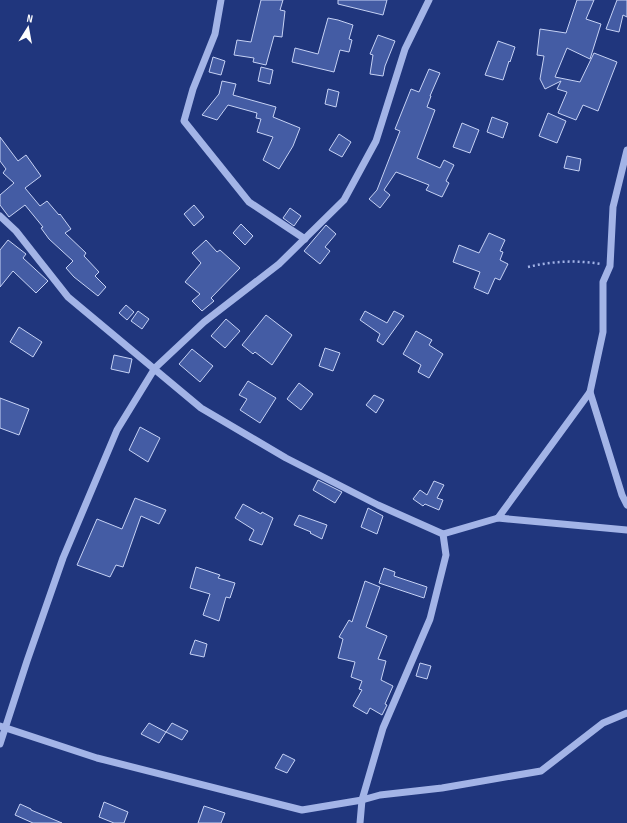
<svg xmlns="http://www.w3.org/2000/svg" width="627" height="823" viewBox="0 0 627 823" font-family="'Sofia Sans Condensed',sans-serif">
<rect width="100%" height="100%" fill="#20367d"/>
<g fill="#445ca4" stroke="#c6d2f5">
<path d="M261 0H283L280 10 285 11 282 37 274 36 266 65 253 62 254 58 234 55 237 40 251 42Z"/>
<path d="M338 0H387L383 15 338 4Z"/>
<path d="M577 0H594L586 19 601 24 590 59 567 48 555 77 580 82 594 53 617 62 598 111 583 105 576 120 558 113 567 92 557 89 561 81 545 89 540 79 544 56 537 55 540 29 566 33Z"/>
<path d="M617 0H627V17L623 15 619 32 606 29Z"/>
<path d="M328 18 338 20 353 25 349 39 352 40 349 52 340 50 334 72 292 62 295 48 318 54Z"/>
<path d="M378 35 395 41 385 66 383 76 370 74 373 55 370 54Z"/>
<path d="M498 41 515 47 510 62 509 61 503 80 485 75Z"/>
<path d="M213 57 225 61 221 75 209 72Z"/>
<path d="M261 67 273 70 270 84 258 81Z"/>
<path d="M429 69 440 73 430 96H431L427 107 435 110 417 158 440 168 444 160 454 165 446 181 449 183 442 197 426 190 429 185 396 172 384 190 390 195 380 208 369 199 377 190 400 131 395 129 411 89 419 92Z"/>
<path d="M222 81 236 84 233 95 276 107 273 117 300 128 293 146 279 169 263 160 273 137 257 132 261 119 256 118 257 113 228 105 217 120 202 115 219 94Z"/>
<path d="M328 89 339 92 336 107 325 104Z"/>
<path d="M548 113 566 121 557 143 539 136Z"/>
<path d="M492 117 508 123 503 138 487 132Z"/>
<path d="M462 123 479 130 470 153 453 147Z"/>
<path d="M339 134 351 142 342 157 329 150Z"/>
<path d="M0 137 18 161 26 155 41 176 25 188 40 206 47 201 59 215 60 214 71 229 65 233 86 253 84 256 99 272 95 276 106 287 98 296 74 277 66 268 73 261 49 239 41 228 43 227 25 205 9 217 0 205V195L14 183 3 173 6 169 0 161Z"/>
<path d="M567 156 581 159 579 171 564 168Z"/>
<path d="M194 205 204 217 194 226 184 214Z"/>
<path d="M290 208 301 216 294 226 283 218Z"/>
<path d="M241 224 253 236 245 245 233 233Z"/>
<path d="M326 225 336 234 325 247 330 251 320 264 304 251Z"/>
<path d="M489 233 505 240 500 251 503 252 500 260 508 264 500 280 495 278 488 294 474 288 480 272 453 262 459 245 479 253Z"/>
<path d="M8 240 26 254 23 258 48 281 36 293 13 271 0 287V250Z"/>
<path d="M206 240 217 252 220 250 240 268 211 298 214 301 202 311 192 301 200 294 185 282 201 263 192 253Z"/>
<path d="M126 305 134 312 127 320 119 313Z"/>
<path d="M138 311 149 319 142 329 131 321Z"/>
<path d="M365 311 387 323 394 311 404 316 383 345 377 341 380 334 360 320Z"/>
<path d="M266 315 292 335 272 365 255 352 253 354 242 345Z"/>
<path d="M226 319 240 331 225 348 211 336Z"/>
<path d="M19 327 42 342 33 357 10 342Z"/>
<path d="M416 331 432 340 429 345 443 354 429 378 418 372 421 365 403 354Z"/>
<path d="M325 348 340 353 333 371 319 366Z"/>
<path d="M192 349 213 366 200 382 179 364Z"/>
<path d="M114 355 132 359 129 373 111 369Z"/>
<path d="M248 381 276 398 260 423 240 410 247 399 239 395Z"/>
<path d="M299 383 313 394 301 410 287 399Z"/>
<path d="M374 395 384 400 376 413 366 405Z"/>
<path d="M0 398 29 409 19 435 0 428Z"/>
<path d="M140 427 160 438 148 462 129 450Z"/>
<path d="M318 480 342 492 335 503 313 490Z"/>
<path d="M434 481 444 485 437 498 443 500 439 510 425 504 423 506 413 499 420 490 427 495Z"/>
<path d="M135 498 166 510 159 524 141 516 123 567 116 565 110 577 77 565 97 519 122 529Z"/>
<path d="M243 504 261 514 262 512 273 518 262 545 249 540 254 530 235 518Z"/>
<path d="M368 508 383 516 377 534 361 527Z"/>
<path d="M299 515 327 525 322 539 310 533 311 532 294 525Z"/>
<path d="M196 567 220 575 218 578 235 583 230 598 226 597 219 621 203 615 210 594 190 588Z"/>
<path d="M384 568 395 572 394 576 427 587 424 598 379 583Z"/>
<path d="M365 581 380 587 366 627 387 636 378 659 386 661 381 680 393 686 385 704 387 705 382 715 370 708 367 714 353 706 362 690 359 689 362 681 351 677 355 662 338 658 343 639 339 637 349 620 352 622Z"/>
<path d="M195 640 207 644 204 657 190 654Z"/>
<path d="M420 663 431 666 427 679 416 676Z"/>
<path d="M149 723 166 732 159 743 141 734Z"/>
<path d="M172 723 188 731 182 740 166 732Z"/>
<path d="M283 754 295 760 287 773 275 768Z"/>
<path d="M104 802 128 812 124 823H114L99 817Z"/>
<path d="M20 804 31 809V810L62 823H33L15 815Z"/>
<path d="M204 806 225 813 221 823H198Z"/>
</g>
<g fill="none" stroke-linecap="round" stroke-linejoin="round">
<path stroke="#a3b4e7" stroke-width="2.5" stroke-dasharray="2 3" stroke-linecap="butt" d="M528 267C552 261 577 260 601 264"/>
<g stroke="#a3b4e7" stroke-width="7">
<path d="M221 0 215 34 193 89 184 121 249 202 305 239"/>
<path d="M0 216 16 231 68 297 201 408 286 458 378 505 443 534"/>
<path d="M590 392 622 495 627 505"/>
<path d="M498 518 627 530"/>
<path d="M0 726 97 758 302 810 362 800 380 795 442 788 541 771 603 723 627 713"/>
<path d="M0 744 27 661 63 558 117 430 155 368 204 322 279 264 344 200 376 141 405 49 429 0"/>
<path d="M360 823 362 800 383 728 430 619 446 555 443 534 498 518 590 392 603 332V282L610 266 613 207 627 150"/>
</g>
</g>
<g transform="translate(28 28) rotate(11)" stroke="#20367d" stroke-width="3" paint-order="stroke">
<path d="M0-3L7 15L0 10L-7 15Z" fill="#ffffff"/>
<text y="-6" font-size="11" font-weight="bold" text-anchor="middle" fill="#ffffff">N</text>
</g>
</svg>
